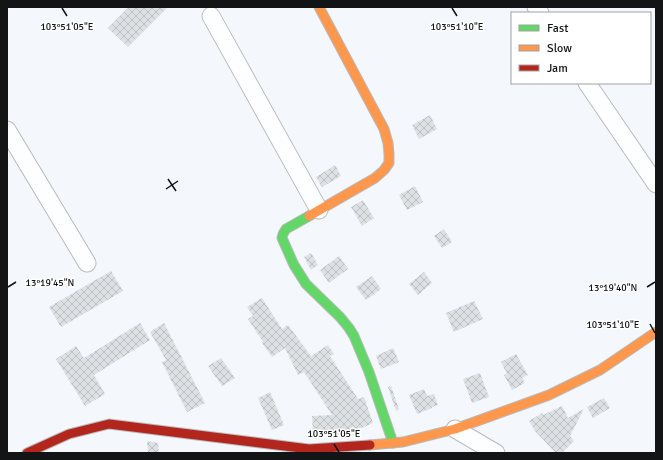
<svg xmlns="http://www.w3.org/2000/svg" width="663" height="460" viewBox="0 0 663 460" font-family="Signika,sans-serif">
<defs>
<pattern id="building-cross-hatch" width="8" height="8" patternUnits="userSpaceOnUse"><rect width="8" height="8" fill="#dee1e4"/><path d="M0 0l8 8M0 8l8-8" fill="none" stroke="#bdc0c3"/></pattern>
</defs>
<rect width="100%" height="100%" fill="#f4f8fc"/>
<g fill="url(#building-cross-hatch)">
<path d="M129 7H168L128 47 108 28Z"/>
<path d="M430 115 437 129 419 139 412 125Z"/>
<path d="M335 165 341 176 322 187 316 177Z"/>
<path d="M415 186 423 202 407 210 399 195Z"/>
<path d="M363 200 374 218 362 226 351 207Z"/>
<path d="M444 229 452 242 442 248 434 236Z"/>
<path d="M311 253 318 265 311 270 304 257Z"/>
<path d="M339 256 348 269 329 283 320 270Z"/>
<path d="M111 271 123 291 61 327 49 307Z"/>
<path d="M424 272 432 283 418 295 409 284Z"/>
<path d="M372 276 381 289 366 300 356 287Z"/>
<path d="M262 298 282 329 288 325 311 356 328 345 334 354 330 356 358 399 364 397 373 423 357 430V431L347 434 313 435 312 416 332 415 304 372 298 375 285 348 272 357 262 343 263 342 248 319 253 316 247 307Z"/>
<path d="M474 301 483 319 454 332 446 313Z"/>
<path d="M140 323 150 340 94 375 105 394 85 406 56 359 76 346 84 358Z"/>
<path d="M164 323 205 403 187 412 162 362 166 360 150 332Z"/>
<path d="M393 348 399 362 381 369 376 356Z"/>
<path d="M516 354 528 375 522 378 525 383 512 390 504 375 507 374 501 362Z"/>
<path d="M221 358 235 378 222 386 208 366Z"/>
<path d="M480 373 489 397 472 403 463 379Z"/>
<path d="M391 386 399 409 396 411 388 387Z"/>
<path d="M424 389 427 396 434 394 438 405 432 407V408L417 414 409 395Z"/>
<path d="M270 392 284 425 272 430 258 398Z"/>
<path d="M604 398 610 408 593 418 587 407Z"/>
<path d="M562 406 568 418 584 409 570 436 574 441 562 453H556L535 431 529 421 542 413 543 415Z"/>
<path d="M147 441 158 443 159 453H148Z"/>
</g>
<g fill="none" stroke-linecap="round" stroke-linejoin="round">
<g stroke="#b8bbbe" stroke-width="19">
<g id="street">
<path d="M536 7 540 13"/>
<path d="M211 16 319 210"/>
<path d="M587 83 656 184"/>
<path d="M7 130 87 263"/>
<path d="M455 429 496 453"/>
</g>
</g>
<g stroke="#b8bbbe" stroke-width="11">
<path id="fast" d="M309 216 286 229 283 234 282 238 294 265 306 284 340 317 349 328 354 336 369 372 393 443"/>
</g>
<g stroke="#b8bbbe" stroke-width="11">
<g id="slow">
<path d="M309 216 375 178 384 170 389 163V154L388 143 384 129 319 7"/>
<path d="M370 445 403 442 455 429 549 395 600 370 656 332"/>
</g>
</g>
<g stroke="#b8bbbe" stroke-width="11">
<path id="jam" d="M27 453 69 434 109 424 309 449 370 445"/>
</g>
<use href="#street" stroke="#fdfeff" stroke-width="17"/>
<use href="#fast" stroke="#63d668" stroke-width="9"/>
<use href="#slow" stroke="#ff974d" stroke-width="9"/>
<use href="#jam" stroke="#b3261e" stroke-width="9"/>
</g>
<path fill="none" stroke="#121416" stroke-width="1.5" d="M62 8 67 16M452 8 457 16M168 179 176 191M166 189 178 181M8 287 16 282M647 287 655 282M650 324 655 333M334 444 339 452"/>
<g font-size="10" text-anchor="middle" fill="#121416" stroke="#fff" stroke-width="3" stroke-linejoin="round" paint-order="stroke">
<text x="457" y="30">103°51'10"E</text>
<text x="67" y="30">103°51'05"E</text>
<text x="50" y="286">13°19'45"N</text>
<text x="613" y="291">13°19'40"N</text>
<text x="613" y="328">103°51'10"E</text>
<text x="334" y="437">103°51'05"E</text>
</g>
<rect width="663" height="460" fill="none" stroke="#121416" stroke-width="16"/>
<rect x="511" y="12" width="140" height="72" fill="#ffffff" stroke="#a0a1a2"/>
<rect x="519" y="25" width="20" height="6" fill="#63d668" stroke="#a0a1a2"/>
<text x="547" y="32" font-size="12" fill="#121416">Fast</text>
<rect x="519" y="45" width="20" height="6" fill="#ff974d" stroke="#a0a1a2"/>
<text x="547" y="52" font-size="12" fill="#121416">Slow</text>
<rect x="519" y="65" width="20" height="6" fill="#b3261e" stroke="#a0a1a2"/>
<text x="547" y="72" font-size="12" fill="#121416">Jam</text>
</svg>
